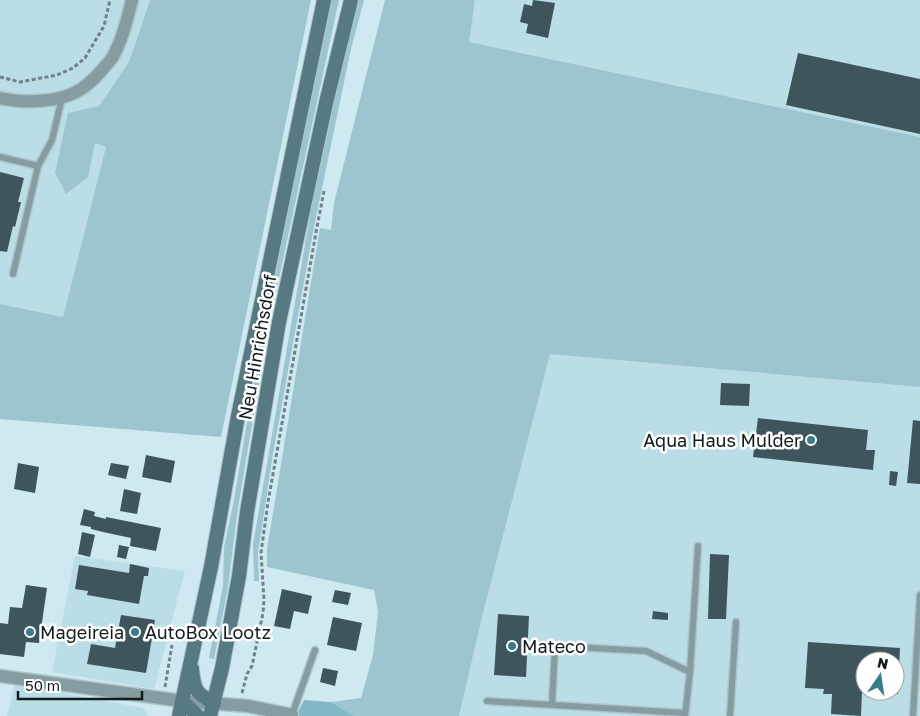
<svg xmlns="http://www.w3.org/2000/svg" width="920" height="716" viewBox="0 0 920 716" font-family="'Golos Text',sans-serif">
<rect width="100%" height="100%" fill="#cfe9f0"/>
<g fill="#badde6" fill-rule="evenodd">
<path d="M0 0H150L129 62 99 106 68 113 88 177 95 143 106 147 63 317 0 304Z"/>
<path d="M475 0H920V137L469 42Z"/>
<path d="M550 354 920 387V716H459L482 617ZM865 661H895V691H865Z"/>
<path d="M75 556 185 571 154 689 52 672Z"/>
<path d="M15 684 143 708 149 716H7Z"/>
</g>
<g fill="#9dc5cf">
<path d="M150 0H311L221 437 0 419V304L63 317 106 147 95 143 88 177 66 194 55 173 68 113 99 106 129 62Z"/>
<path d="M331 0H339L269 324 238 508 228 587 214 659 209 658 223 586 224 547 233 505 264 321Z"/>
<path d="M359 0H364L351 49 314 227 273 454 258 553 259 581H254L253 544 312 204 346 49Z"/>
<path d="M385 0H475L469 42 920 137V387L550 354 482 617 459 716H354L331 702 361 698 373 655 378 612 374 590 267 567V549L320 228 331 230 334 203Z"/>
</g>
<path fill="#82b7c5" d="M304 700 331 702 354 716H296Z"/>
<g fill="#3e555b">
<path d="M533 0 555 3 548 38 526 33 528 24 520 22 524 4 532 6Z"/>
<path d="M798 53 920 79V134L786 105Z"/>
<path d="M0 172 24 178 18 202H21L15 227 13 226 7 252 0 251Z"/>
<path d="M721 383 750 384 749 406 720 405Z"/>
<path d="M758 418 868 430 866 450H875L873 470 753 457Z"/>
<path d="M913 420 920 421V484L907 483Z"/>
<path d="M146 455 175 461 171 483 142 477Z"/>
<path d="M18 463 39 467 35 493 14 489Z"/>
<path d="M111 463 129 466 126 479 108 475Z"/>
<path d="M890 471 898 472 896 486 889 485Z"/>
<path d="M124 489 141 493 137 514 120 511Z"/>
<path d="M84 509 95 512 94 516 106 519V517L161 528 156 551 130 546 131 538 103 532 91 529V527L80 525Z"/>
<path d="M82 532 95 535 90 557 78 554Z"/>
<path d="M119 545 129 547 126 559 117 557Z"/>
<path d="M710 554 729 555 726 619H708Z"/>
<path d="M130 564 149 568 148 576H144L139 604 87 595 88 591 75 589 79 565 129 573Z"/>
<path d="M26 585 47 588 39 643 26 642 24 657 0 654V623L8 624 10 607 22 608Z"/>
<path d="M282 589 312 596 308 614 294 611 290 629 274 626Z"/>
<path d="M335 590 351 593 348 605 332 602Z"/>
<path d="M653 611 668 613V620L652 619Z"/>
<path d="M498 614 529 616 526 677 494 675Z"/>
<path d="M121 615 155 620 146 673 87 664 91 644 115 648Z"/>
<path d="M333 617 362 623 356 651 327 645Z"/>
<path d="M808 642 900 648 898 694 880 692 881 691H895V661H865V692L862 691 861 716 831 714 832 694H823L824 689 805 688Z"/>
<path d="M323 668 338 671 335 686 320 682Z"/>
</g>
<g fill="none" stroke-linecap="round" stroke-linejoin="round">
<g stroke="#adc4ca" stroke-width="9">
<g id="service">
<path d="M0 157 38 166 52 140 62 98"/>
<path d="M13 274 38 166"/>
<path d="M487 701 685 713"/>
<path d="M552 705 555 646 646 651 690 672"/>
<path d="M292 715 315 650"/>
<path d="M685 716 690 672 698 546"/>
<path d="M730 716 736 622"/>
<path d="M913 716 920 595"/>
</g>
</g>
<g stroke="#adc4ca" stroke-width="15">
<g id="minor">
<path d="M0 98C22 103 56 103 76 92 86 87 95 78 102 70 105 66 109 63 112 58 122 41 127 20 132 0"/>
<path d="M0 676 182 701 248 706 292 715"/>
</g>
</g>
<g stroke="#adc4ca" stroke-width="16">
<g id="secondary">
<path d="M192 669C194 689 195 693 214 703"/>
<path d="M182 701 198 716"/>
<path d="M179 716 211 567 238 416 324 0"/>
<path d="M210 716 222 668 239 576 247 512 279 322 326 103 351 0"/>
</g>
</g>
<g stroke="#708287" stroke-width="3" stroke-dasharray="4 2.5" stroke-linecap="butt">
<path d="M0 77 20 82 57 75 73 68 85 58 104 26 110 0"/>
<path d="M165 687 172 645"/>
<path d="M242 693 247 674 252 666 263 613 264 600 261 553 268 502 317 227 324 191"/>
</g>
<use href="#service" stroke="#859ca1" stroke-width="6"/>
<use href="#minor" stroke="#859ca1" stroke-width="12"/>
<use href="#secondary" stroke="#577981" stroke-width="14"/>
</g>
<g fill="#397c8c" stroke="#fff" stroke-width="2">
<circle cx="811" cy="440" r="5"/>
<circle cx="30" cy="632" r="5"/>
<circle cx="135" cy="632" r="5"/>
<circle cx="512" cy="646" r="5"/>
</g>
<g text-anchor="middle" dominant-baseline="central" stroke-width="5" stroke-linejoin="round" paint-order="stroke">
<g font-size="18" fill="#111b1d" stroke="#fff">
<text transform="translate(257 347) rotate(-80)">Neu Hinrichsdorf</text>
</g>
<g font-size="18" fill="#111b1d" stroke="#fff" text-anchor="start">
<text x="801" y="440" text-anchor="end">Aqua Haus Mulder</text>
<text x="40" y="632">Mageireia</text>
<text x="145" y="632">AutoBox Lootz</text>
<text x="522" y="646">Mateco</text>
</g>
</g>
<g transform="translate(880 676) rotate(13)"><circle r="24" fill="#ffffff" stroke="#a0a4a5"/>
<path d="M0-4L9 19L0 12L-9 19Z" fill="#397c8c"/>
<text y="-8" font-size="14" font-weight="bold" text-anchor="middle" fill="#111b1d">N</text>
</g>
<path d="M18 691v8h124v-8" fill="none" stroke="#111b1d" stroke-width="2.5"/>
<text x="25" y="691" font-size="15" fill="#111b1d" stroke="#ffffff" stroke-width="4" paint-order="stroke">50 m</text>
</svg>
